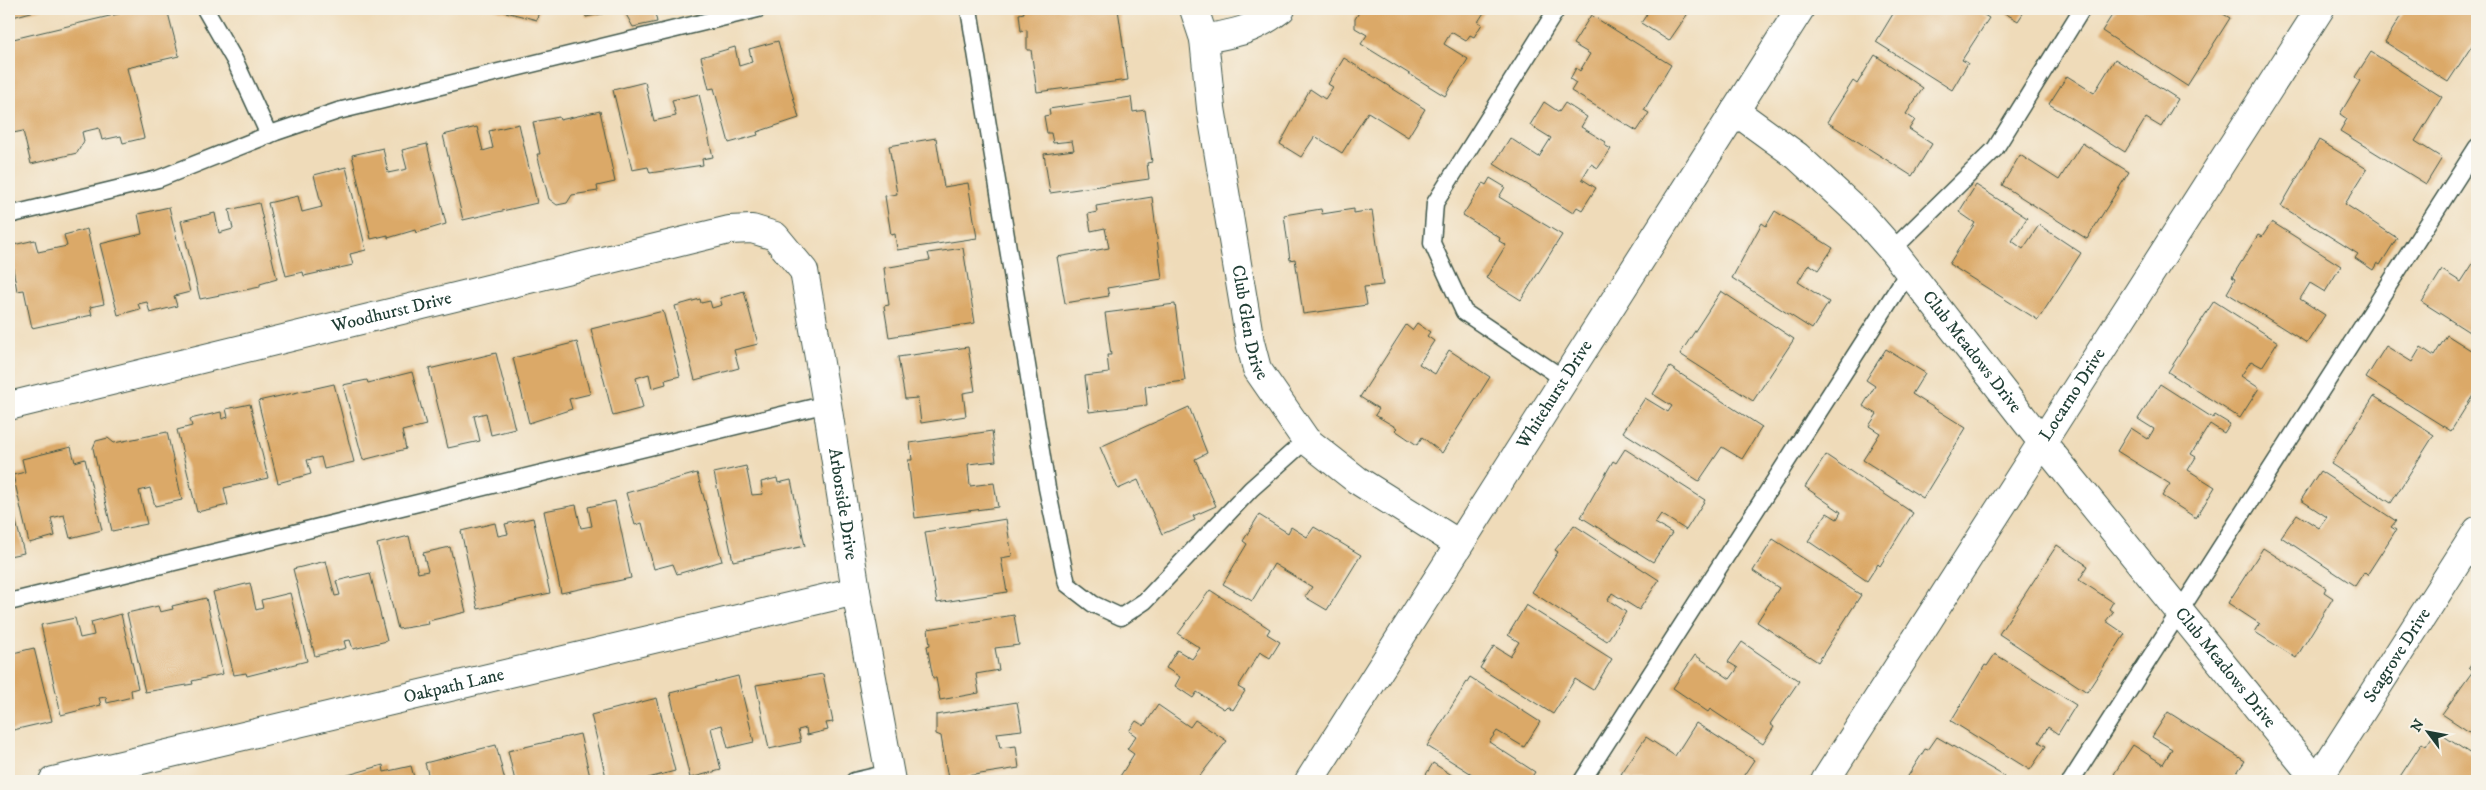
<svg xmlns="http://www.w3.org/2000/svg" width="2486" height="790" viewBox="0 0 2486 790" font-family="'IM FELL DW Pica',serif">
<rect width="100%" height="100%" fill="#f7f3e8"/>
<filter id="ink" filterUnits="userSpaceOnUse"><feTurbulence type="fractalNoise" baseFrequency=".02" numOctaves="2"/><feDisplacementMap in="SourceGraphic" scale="10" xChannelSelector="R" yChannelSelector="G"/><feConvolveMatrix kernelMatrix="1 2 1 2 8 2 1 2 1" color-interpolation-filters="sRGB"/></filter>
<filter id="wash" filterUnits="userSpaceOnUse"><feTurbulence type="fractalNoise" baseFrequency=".0096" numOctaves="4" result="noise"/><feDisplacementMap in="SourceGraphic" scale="20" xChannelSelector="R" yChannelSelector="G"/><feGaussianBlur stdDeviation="1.12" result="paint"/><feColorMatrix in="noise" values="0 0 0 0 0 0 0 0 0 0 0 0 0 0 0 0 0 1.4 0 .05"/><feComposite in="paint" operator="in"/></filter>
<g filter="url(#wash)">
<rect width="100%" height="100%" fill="#efdbb9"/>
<g id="blocks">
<g fill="#dba967">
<path d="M9 9H42L9 18Z"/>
<path d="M139 9H167L179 56 127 68 144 138 123 143 121 136 102 140 99 128 82 132 84 141 77 153 31 164 23 131 13 133 9 117V40Z"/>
<path d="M494 9H539L537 20Z"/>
<path d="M584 9H621V10L586 17Z"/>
<path d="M623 9H654L657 22 633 27Z"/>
<path d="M1023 9H1118L1128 80 1037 92 1031 50H1027V30L1021 31 1019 14 1024 13Z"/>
<path d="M1361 9H1482L1485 11 1478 22 1482 24 1474 37 1470 35 1466 41 1451 32 1444 44 1468 59 1445 96 1361 44 1367 35 1355 28V19Z"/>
<path d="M1639 9H1691L1669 41 1641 23 1647 14Z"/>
<path d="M1896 9H1974L1989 18 1962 60 1968 63 1952 90 1876 42Z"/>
<path d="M1998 9H2026L2018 21Z"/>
<path d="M2116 9H2215L2230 18 2187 86 2102 31Z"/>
<path d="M2405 9H2477V38L2448 82 2385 42Z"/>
<path d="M1591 15 1671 65 1644 110 1649 113 1637 131 1571 91 1576 83 1570 79 1576 68 1580 71 1590 54 1573 44Z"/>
<path d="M778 41 799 118 757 132 758 135 729 143 714 88 709 89 701 57 735 47 739 66 752 62 749 49Z"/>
<path d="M2371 52 2442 97 2415 141 2442 158 2426 184 2340 131 2347 119 2340 114 2360 81 2355 77Z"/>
<path d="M1875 55 1923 88 1906 114 1915 120 1909 129 1932 144 1912 176 1827 122 1853 81 1857 84Z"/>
<path d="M1344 58 1425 109 1408 137 1368 112 1342 153 1315 136 1301 157 1280 144 1310 89 1325 99 1333 87 1328 84Z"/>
<path d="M2115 59 2178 99 2161 127 2146 118 2125 152 2049 104 2067 76 2094 93Z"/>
<path d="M645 82 654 121 676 116 672 100 699 94 713 157 702 159 703 165 650 173 648 167 632 170 613 90Z"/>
<path d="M1131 97 1133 112 1145 110 1152 162 1147 163 1149 179 1050 193 1044 154 1074 150 1072 141 1053 143 1051 133H1047L1044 116 1050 115 1049 109Z"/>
<path d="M1544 102 1559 112 1565 103 1587 117 1581 127 1606 142 1604 145 1611 149 1598 168 1591 164 1582 179 1596 188 1582 210 1577 207 1573 213 1494 164 1510 138 1539 157 1551 138 1530 125Z"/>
<path d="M600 111 615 182 597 186 598 191 572 195 567 203 557 205 549 199 537 154H540L533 122 559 117 560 120Z"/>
<path d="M519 124 537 203 463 220 443 135 477 127 483 151 493 148 489 131Z"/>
<path d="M936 138 944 187 968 183 977 238 897 250 895 234 891 235 885 196 897 194 889 146Z"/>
<path d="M2319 140 2367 169 2345 204 2397 238 2380 265 2377 263 2373 270 2355 258 2358 254 2281 206Z"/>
<path d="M2082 143 2129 172 2087 239 2002 185 2020 155 2059 180Z"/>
<path d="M427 144 446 224 416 233 415 230 388 238V235L371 239 352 155 383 148 388 173 407 169 402 150Z"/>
<path d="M346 167 366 250 350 254 353 265 304 276 303 272 286 276 268 203 298 196 302 212 322 207 314 175Z"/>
<path d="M1490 178 1505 187 1499 197 1562 235 1521 300 1486 278 1506 245 1499 241 1500 238 1463 215 1483 183 1486 185Z"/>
<path d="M1976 185 2027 218 2012 241 2023 249 2039 225 2081 253 2038 320 1949 264 1975 223 1959 212Z"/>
<path d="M1152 197 1162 279 1107 288 1109 296 1065 303 1057 257 1109 248 1105 228 1091 231 1088 214 1097 212 1096 206Z"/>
<path d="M259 203 277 279 260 284V287L200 299 181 221 215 213 219 233 233 229 229 210Z"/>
<path d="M169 207 190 292 174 296 177 306 150 313 147 302 138 304 140 309 118 315 100 244 142 234 138 214Z"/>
<path d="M1321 209 1322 214 1354 209V213L1372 210 1383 285 1364 287 1367 305 1303 314 1295 259 1290 260 1284 215Z"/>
<path d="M1775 211 1833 248 1818 270 1809 264 1798 282 1829 302 1812 329 1732 278 1762 223 1766 226Z"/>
<path d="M2272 222 2341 266 2325 292 2310 283 2300 299 2325 315 2307 343 2227 293 2235 279 2232 277 2258 235 2262 237Z"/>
<path d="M87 229 104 304 90 307 92 315 32 328 24 290 17 291 9 246 35 240 38 252 67 246 64 235Z"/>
<path d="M963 248 975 323 889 337 884 306 889 305 884 268 930 260 928 253Z"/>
<path d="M2476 259 2477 260V337L2422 302 2442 270 2461 282Z"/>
<path d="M744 291 758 344 734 350 739 368 695 380 675 306 700 299 701 303 710 301 712 308 722 305 720 298Z"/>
<path d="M1721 291 1794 339 1753 401 1680 354Z"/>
<path d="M2214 301 2278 342 2262 367 2251 361 2241 376 2259 388 2240 418 2168 372Z"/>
<path d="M1175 304 1185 381 1145 386 1147 405 1089 412 1085 376 1109 373 1107 355H1111L1105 313Z"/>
<path d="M663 311 680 376 665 380 666 384 652 388 649 374 636 378 643 408 613 416 591 329Z"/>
<path d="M1417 323 1430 332 1427 336 1434 341 1419 364 1435 374 1449 350 1490 377 1442 453 1422 437 1417 445 1395 430 1397 428 1375 415 1379 409 1360 397 1406 325 1412 330Z"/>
<path d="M2447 335 2477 354V389L2451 431 2366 378 2386 346 2412 362 2421 347 2434 356Z"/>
<path d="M577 342 590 394 569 399 572 409 529 423 513 358Z"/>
<path d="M968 347 975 391 963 393 966 416 921 423 918 398 905 399 898 357Z"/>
<path d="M1886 349 1925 373 1912 394 1966 428 1923 498 1863 460 1880 433 1869 426 1877 414 1863 406 1875 386 1866 380Z"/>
<path d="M496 353 515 429 491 435 486 413 474 416 480 441 448 448 429 369Z"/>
<path d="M1670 367 1762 427 1742 459 1722 447 1699 481 1623 432 1645 398 1668 412 1672 406 1653 394Z"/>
<path d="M412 372 426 425 402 431 406 449 363 460 343 385 367 380 368 383Z"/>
<path d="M334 384 354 462 324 469 321 457 307 460 311 474 278 483 258 401Z"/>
<path d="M2160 384 2213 418 2215 415 2230 424 2224 433 2210 424 2191 454 2196 457 2188 470 2215 487 2196 518 2162 496 2170 484 2117 451 2131 428 2148 439 2154 429 2138 419Z"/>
<path d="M2374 396 2434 435 2391 503 2331 464Z"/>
<path d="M250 404 268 478 224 488 228 505 197 512 177 430 192 426 190 419 221 412 222 419 228 417 226 409Z"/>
<path d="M1189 407 1207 453 1195 459 1216 506 1193 516 1195 520 1162 534 1138 480 1118 489 1100 447Z"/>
<path d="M992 431 996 461 968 464 970 486 994 483 998 507 915 518 908 460H912L910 443Z"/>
<path d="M167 432 182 500 155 506 150 488 139 491 147 524 112 531 93 448 96 441 108 438 114 443Z"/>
<path d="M71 447 75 462 85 459 102 530 70 538 64 515 51 518 55 536 29 543 13 475 25 472 22 459Z"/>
<path d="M1625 449 1705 500 1686 530 1661 514 1655 523 1672 533 1653 562 1581 517 1613 461 1616 463Z"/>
<path d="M1826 455 1913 513 1880 566 1878 564 1867 581 1808 541 1827 513 1837 519 1841 512 1805 487Z"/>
<path d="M746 466 752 495 763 494 761 482 777 478 778 483 791 480 805 546 733 561 714 473Z"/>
<path d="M2320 471 2396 521 2391 527 2396 530 2367 575 2364 572 2355 586 2281 537 2297 514 2319 528 2327 517 2301 500Z"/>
<path d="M697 473 722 561 677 574 673 564 654 569 642 523 635 525 626 493Z"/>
<path d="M9 494 24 553 9 556Z"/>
<path d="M615 501 631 578 561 593 544 511 576 505 581 528 592 526 588 507Z"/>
<path d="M1259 515 1288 533 1291 527 1307 537 1314 527 1361 555 1327 610 1305 597 1312 587 1274 564 1252 601 1223 584 1247 544 1243 541Z"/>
<path d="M533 518 550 593 478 609 461 531 495 523 498 536 508 534 505 524Z"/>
<path d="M1006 519 1012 556 1001 558 1007 592 937 603 925 532Z"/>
<path d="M1574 525 1659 580 1639 610 1612 593 1608 600 1626 612 1607 641 1532 592 1558 552 1555 550Z"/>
<path d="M409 536 418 573 428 571 423 553 450 547 466 612 428 621 429 624 398 629 377 544Z"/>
<path d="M1773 539 1861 595 1818 662 1757 622 1779 588 1753 571Z"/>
<path d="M2057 545 2088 566 2079 580 2113 602 2109 609 2113 612 2106 621 2125 634 2087 692 1999 634Z"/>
<path d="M2263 548 2326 588 2324 592 2333 598 2296 658 2255 632 2260 624 2228 603Z"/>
<path d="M326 561 335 596 340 595 336 581 370 573 387 641 353 649 350 640 344 641 346 648 315 656 293 569Z"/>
<path d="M250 583 256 610 263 608 261 600 290 593 307 661 247 676 246 673 234 675 213 592Z"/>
<path d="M1210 590 1270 629 1267 634 1280 642 1270 658 1260 652 1238 687 1245 691 1233 710 1227 706 1224 709 1197 692 1193 698 1175 686 1180 677 1166 668 1177 650 1192 659 1200 648 1178 634Z"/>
<path d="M206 598 223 674 192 681 193 684 145 692 127 613 158 606 160 612 173 609 172 606Z"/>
<path d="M1526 605 1612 659 1593 690 1575 679 1553 714 1480 668 1494 646 1510 656 1519 642 1508 635Z"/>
<path d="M121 614 138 688 131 690 132 697 107 703 106 697 99 698 101 705 61 715 41 625 75 618 80 638 94 635 91 622Z"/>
<path d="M1014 615 1019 645 995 648 999 670 976 674 979 693 940 700 936 678H933L927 646 930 645 928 629Z"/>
<path d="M1742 642 1799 681 1770 724 1774 727 1763 744 1710 709 1708 712 1673 688 1695 655 1730 679 1738 668 1728 662Z"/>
<path d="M34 648 52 721 9 731V654Z"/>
<path d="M1995 654 2076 705 2058 734 2048 727 2039 742 2046 746 2030 770 1951 721 1985 665 1987 666Z"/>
<path d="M2477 656V737L2442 714 2473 671 2469 668Z"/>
<path d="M823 674 833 722 826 723 828 730 807 735 806 728 798 730 801 742 769 749 756 685Z"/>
<path d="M738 676 754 742 728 748 722 725 711 728 721 770 690 778 670 693Z"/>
<path d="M1470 677 1540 722 1524 747 1497 731 1489 742 1535 772 1529 781H1483L1427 746Z"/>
<path d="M657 698 675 771 637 781H607L591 715Z"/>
<path d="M1017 702 1022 730 997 733 1000 748 1016 746 1019 768 948 779 941 736 936 734V715Z"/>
<path d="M1158 705 1190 727 1195 720 1227 741 1196 781H1117L1134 754 1127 749 1136 736 1129 731 1136 721 1144 726Z"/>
<path d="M2168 712 2245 761 2231 781H2125L2114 774 2133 745 2163 764 2172 749 2152 737Z"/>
<path d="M1696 723 1754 760 1740 781H1632L1621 774 1646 737 1675 756Z"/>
<path d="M2436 731 2477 758V781H2397L2422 743 2426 746Z"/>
<path d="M580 734 591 781H515L508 751Z"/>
<path d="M1937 737 2004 776 2000 781H1905L1925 749 1928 750Z"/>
<path d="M496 745 505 781H430L425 763Z"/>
<path d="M1433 763 1461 781H1422Z"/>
<path d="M383 765 384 772 411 766 415 781H342L341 777Z"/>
</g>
</g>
</g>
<g filter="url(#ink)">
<use href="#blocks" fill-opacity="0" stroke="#3e5548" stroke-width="1"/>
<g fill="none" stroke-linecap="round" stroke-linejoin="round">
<g stroke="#3e5548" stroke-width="19">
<g id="lane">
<path d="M205 9 235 61 269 135"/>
<path d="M969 9 1047 488 1067 584 1093 604 1121 617 1145 601 1251 489 1306 440"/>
<path d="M1557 9 1435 203 1432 243 1464 312 1564 379"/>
<path d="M9 215 158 179 276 132 338 111 758 9"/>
<path d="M1892 250 1995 149 2082 9"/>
<path d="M9 602 827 404"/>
<path d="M854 781 889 773"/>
<path d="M1582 781 1909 271"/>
<path d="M2071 781 2477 147"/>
</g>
</g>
<g stroke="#3e5548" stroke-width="30">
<g id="street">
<path id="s1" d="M1194 9 1204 39 1211 108 1250 342 1257 369 1306 440 1357 480 1459 544"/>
<path d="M1204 39C1237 33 1254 30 1281 9"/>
<path id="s2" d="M1735 111 1797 156 1862 216 1892 250 2042 442 2317 781"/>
<path id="s3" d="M9 406 729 230 752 229 775 236 804 271 827 404 856 591 891 781"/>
<path id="s4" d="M53 781 856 591"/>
<path id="s5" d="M1825 781 2320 9"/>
<path id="s6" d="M2317 781 2477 531"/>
</g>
</g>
<g stroke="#3e5548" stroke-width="30">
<g id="secondary">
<path id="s7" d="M1309 781 1800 9"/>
</g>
</g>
<use href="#lane" stroke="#fff" stroke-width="16"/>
<use href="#street" stroke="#fff" stroke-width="28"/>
<use href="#secondary" stroke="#fff" stroke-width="28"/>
</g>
</g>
<g text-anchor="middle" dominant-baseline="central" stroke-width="4" stroke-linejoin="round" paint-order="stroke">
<g font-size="18" fill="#1f3d34" stroke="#f7f3e8">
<text stroke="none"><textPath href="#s3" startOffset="394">Woodhurst Drive</textPath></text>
<text stroke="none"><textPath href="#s1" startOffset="319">Club Glen Drive</textPath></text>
<text stroke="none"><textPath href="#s2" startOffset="340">Club Meadows Drive</textPath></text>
<text stroke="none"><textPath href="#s7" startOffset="458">Whitehurst Drive</textPath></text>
<text stroke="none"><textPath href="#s5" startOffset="459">Locarno Drive</textPath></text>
<text stroke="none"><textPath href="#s3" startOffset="1070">Arborside Drive</textPath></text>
<text stroke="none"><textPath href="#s6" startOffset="149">Seagrove Drive</textPath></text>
<text stroke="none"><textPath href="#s2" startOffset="745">Club Meadows Drive</textPath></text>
<text stroke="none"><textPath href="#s4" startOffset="412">Oakpath Lane</textPath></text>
</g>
</g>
<rect width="2486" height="790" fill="none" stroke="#f7f3e8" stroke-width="30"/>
<g transform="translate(2428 732) rotate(302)" stroke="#f7f3e8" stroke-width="4" paint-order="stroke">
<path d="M0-4L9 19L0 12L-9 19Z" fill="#1f3d34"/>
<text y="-8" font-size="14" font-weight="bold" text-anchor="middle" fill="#1f3d34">N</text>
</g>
</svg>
